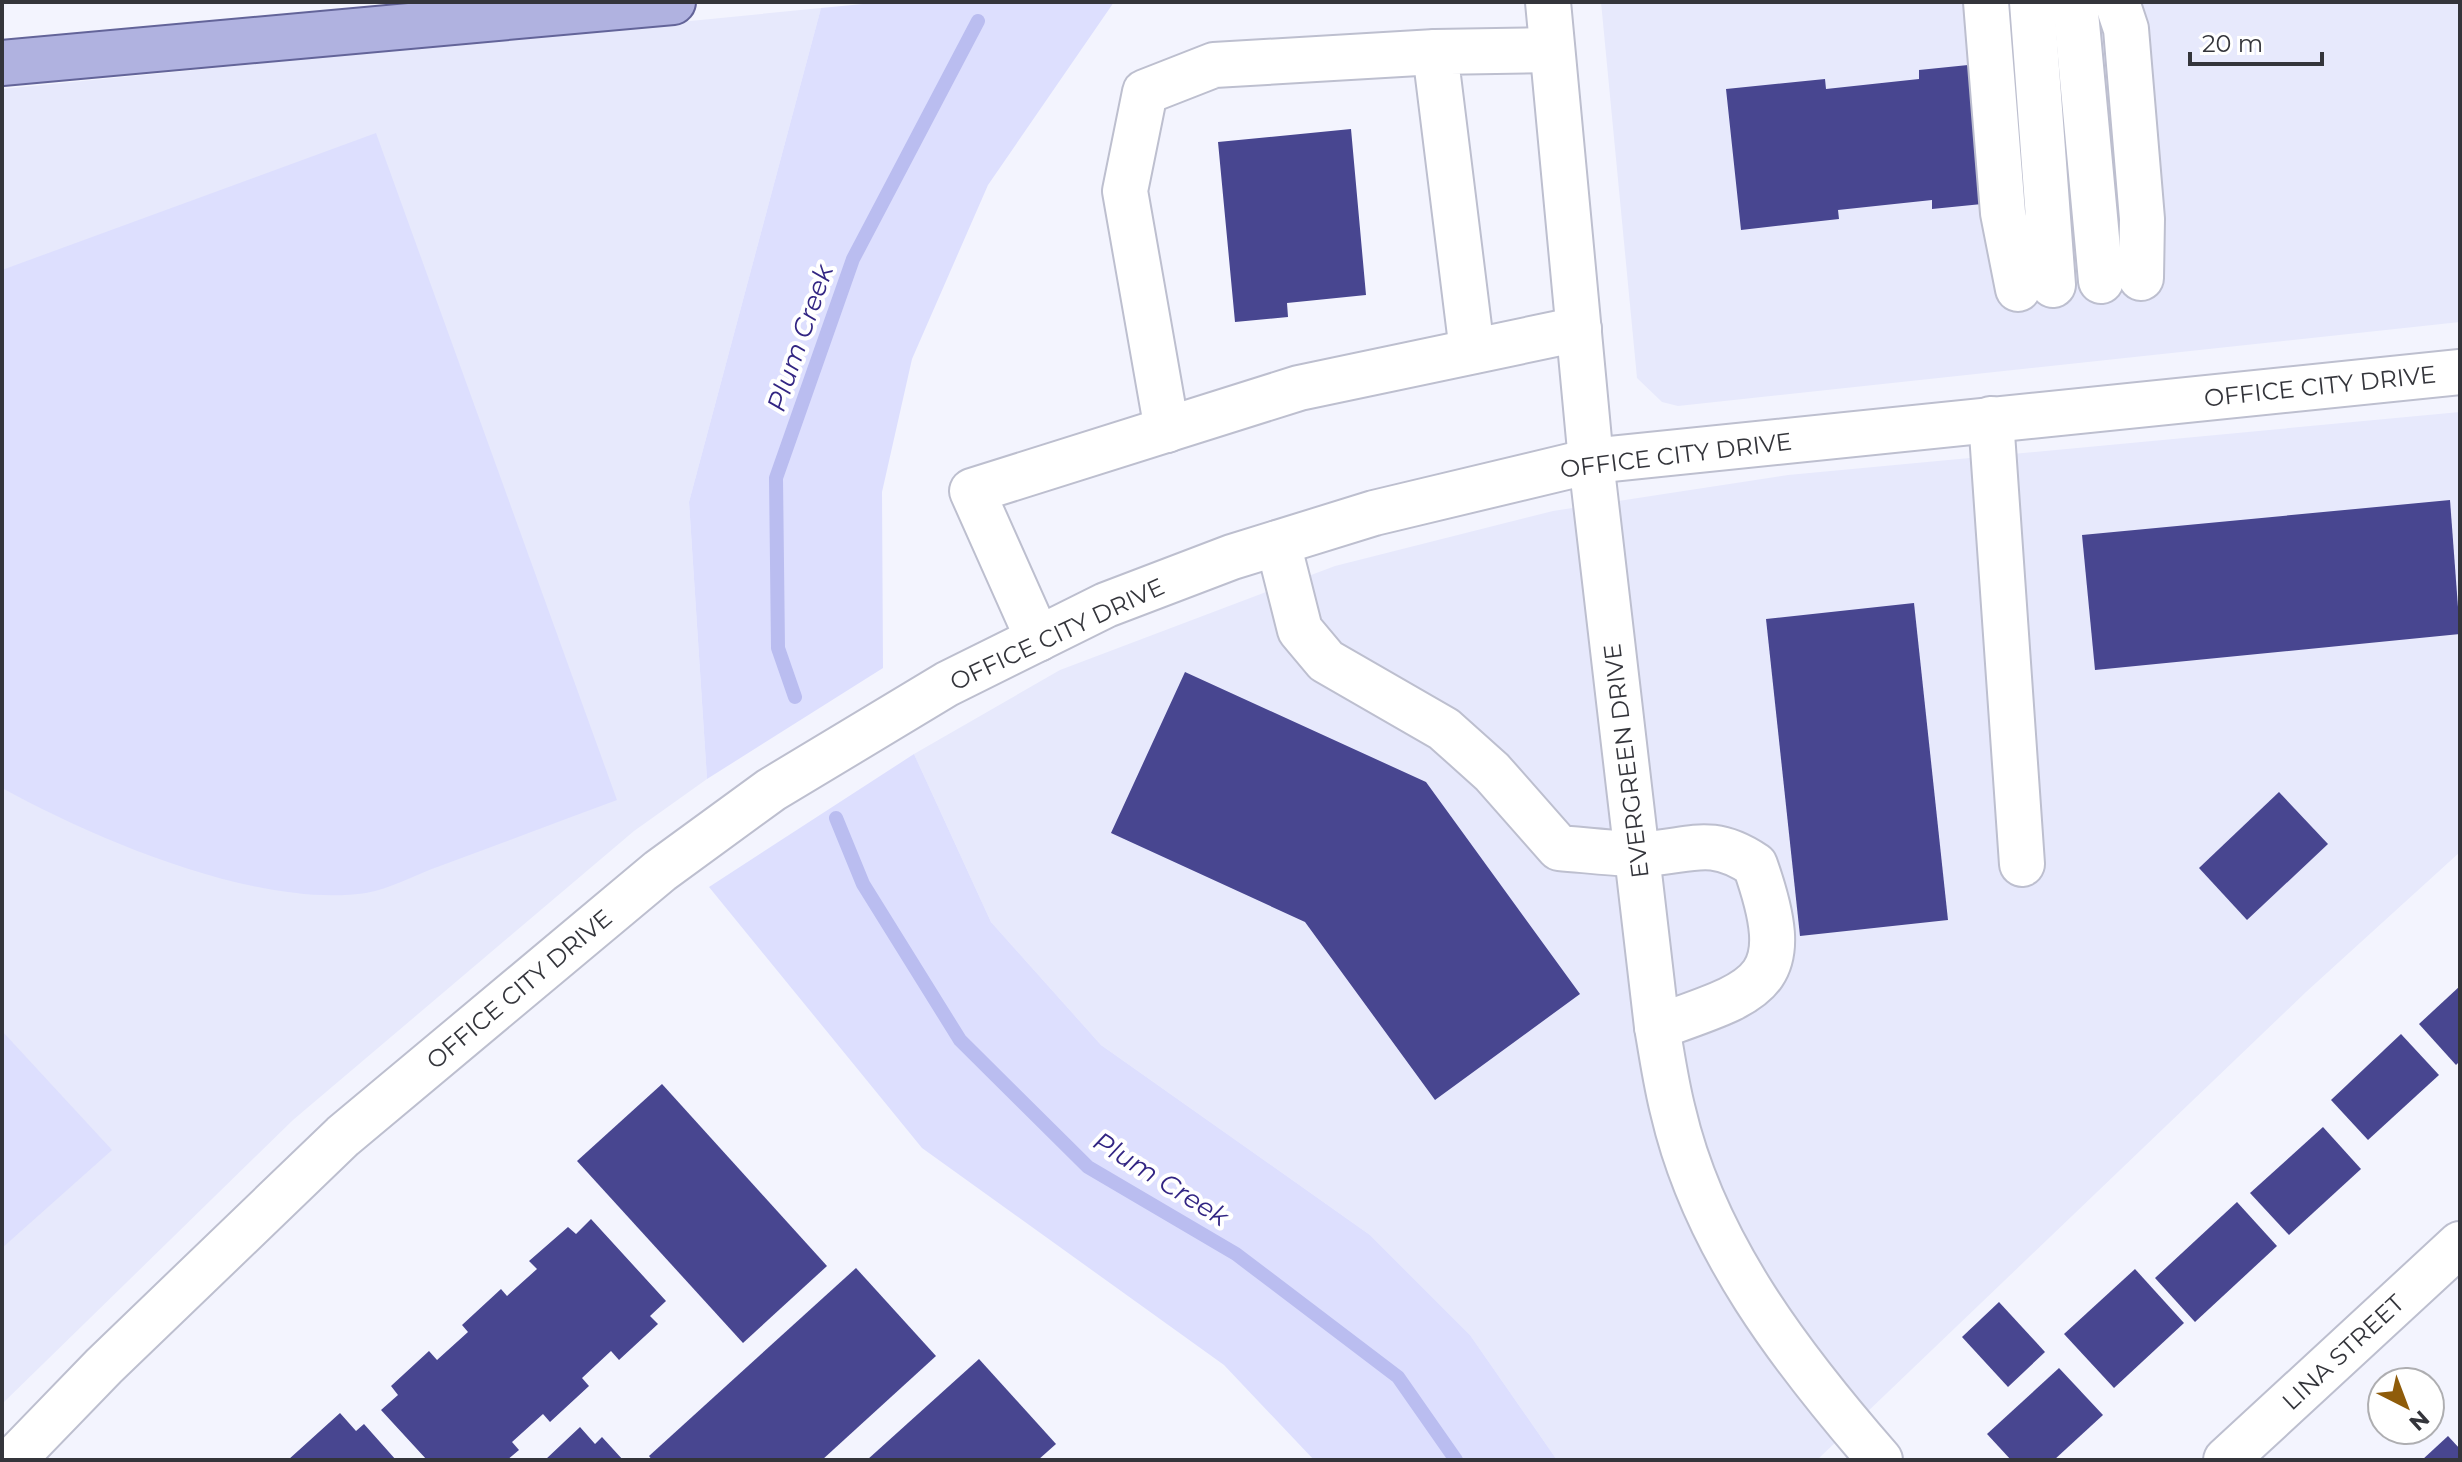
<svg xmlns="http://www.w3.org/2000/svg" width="2462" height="1462" viewBox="0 0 2462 1462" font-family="Montserrat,sans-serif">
<rect width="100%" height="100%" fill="#f3f4fe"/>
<g fill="#e7e9fc">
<path d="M1601 2H2460V322L1678 406 1662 402 1637 378Z"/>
<path d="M821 8 689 502 707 779 634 831 293 1120 2 1404V89Z"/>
<path d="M2460 412V852L2306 992 1817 1460H1557L1470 1335 1370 1235 1101 1045 991 922 914 754 1060 670 1335 566 1553 511 1788 475Z"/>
</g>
<g fill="#dddffe">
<path d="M884 2H1114L988 185 912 359 882 492 883 668 707 779 689 502 821 8Z"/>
<path d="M376 133 617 800C558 822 499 844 440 866 417 874 390 889 366 893 258 909 95 839 2 788V270Z"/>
<path d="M914 754 991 922 1101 1045 1370 1235 1470 1335 1557 1460H1314L1224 1365 922 1148 709 887Z"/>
<path d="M2 1031 112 1150 2 1248Z"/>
</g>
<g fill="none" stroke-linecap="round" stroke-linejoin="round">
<g stroke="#babdf0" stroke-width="14">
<path d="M795 697 778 648 776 478 853 259 978 21"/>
<path d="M836 818 863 884 960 1040 1088 1167 1236 1254 1398 1377 1456 1460"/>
</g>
</g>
<g fill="#484690">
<path d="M1978 64 1992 203 1932 209V200L1838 210 1839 219 1741 230 1726 89 1825 79 1826 89 1919 79V70Z"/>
<path d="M1351 129 1366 295 1287 303 1288 317 1235 322 1218 142Z"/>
<path d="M2450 500 2460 634 2095 670 2082 535Z"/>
<path d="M1914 603 1948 920 1800 936 1766 619Z"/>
<path d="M1185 672 1426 782 1580 994 1435 1100 1305 922 1111 833Z"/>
<path d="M2279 792 2328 844 2247 920 2199 868Z"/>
<path d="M2460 986V1061L2456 1065 2419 1024Z"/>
<path d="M2401 1034 2439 1075 2368 1140 2331 1100Z"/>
<path d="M662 1084 827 1266 743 1343 577 1161Z"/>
<path d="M2323 1127 2361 1169 2289 1235 2250 1193Z"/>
<path d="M2237 1202 2277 1246 2195 1322 2155 1278Z"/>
<path d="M591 1219 666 1301 650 1316 658 1324 619 1360 611 1351 582 1378 589 1386 550 1422 543 1414 512 1442 519 1450 507 1460H427L381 1410 398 1395 391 1386 429 1351 437 1360 468 1332 462 1325 501 1289 507 1296 537 1269 529 1261 568 1227 576 1234Z"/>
<path d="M856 1268 936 1356 822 1460H652L649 1456Z"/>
<path d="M2135 1269 2184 1323 2114 1388 2064 1334Z"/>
<path d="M1999 1302 2045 1352 2008 1387 1962 1337Z"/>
<path d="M979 1359 1056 1444 1038 1460H867Z"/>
<path d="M2059 1368 2103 1415 2054 1460H2011L1987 1434Z"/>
<path d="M340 1413 356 1431 364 1424 396 1460H288Z"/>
<path d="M580 1427 595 1444 602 1437 623 1460H545Z"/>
<path d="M2448 1436 2460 1449V1460H2422Z"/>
</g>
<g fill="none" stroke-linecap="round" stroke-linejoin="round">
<g stroke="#bdbfcf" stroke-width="48">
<g id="minor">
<path d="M1548 2 1591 461 1657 1027C1662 1055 1666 1084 1673 1111 1704 1245 1791 1358 1880 1460"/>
<path d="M1986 2 2003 213 2018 289"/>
<path d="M2032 2 2053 285"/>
<path d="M2075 2 2101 281"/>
<path d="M2117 2 2126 29 2142 219 2141 278"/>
<path d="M1472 351 1435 52 1552 50"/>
<path d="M1991 419 2022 864"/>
<path d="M1167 430 1125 191 1145 92 1214 65 1435 52"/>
<path d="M1278 543 1300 630 1326 661 1444 729 1492 772 1559 848C1584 850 1609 853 1634 854 1686 855 1706 832 1755 865 1797 984 1761 990 1657 1027"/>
<path d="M1038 639 972 491 1299 388 1579 329"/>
<path d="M13 1460 104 1366 343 1136 660 871 771 790 947 684 1106 605 1232 557 1374 513 1591 461 2460 372"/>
<path d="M2226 1460 2460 1244"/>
</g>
</g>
<g stroke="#636499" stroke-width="48">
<path id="major" d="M2 63 673 2"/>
</g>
<use href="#minor" stroke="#fff" stroke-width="44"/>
<use href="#major" stroke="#b0b2e0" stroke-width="44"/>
</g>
<g text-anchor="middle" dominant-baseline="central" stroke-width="8" stroke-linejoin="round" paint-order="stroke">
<g font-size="24" fill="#34353b" stroke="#fff">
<text transform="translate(2320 386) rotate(-6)">OFFICE CITY DRIVE</text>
<text transform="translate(1676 455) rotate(-7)">OFFICE CITY DRIVE</text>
<text transform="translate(1057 634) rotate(-25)">OFFICE CITY DRIVE</text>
<text transform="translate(1626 761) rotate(-97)">EVERGREEN DRIVE</text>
<text transform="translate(519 989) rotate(-40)">OFFICE CITY DRIVE</text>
<text transform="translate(2343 1352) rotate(-43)">LINA STREET</text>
</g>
<g font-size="26" font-style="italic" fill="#322583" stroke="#fff">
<text transform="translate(800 338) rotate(-71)">Plum Creek</text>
<text transform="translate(1161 1179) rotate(32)">Plum Creek</text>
</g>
</g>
<rect width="2462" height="1462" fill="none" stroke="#34353b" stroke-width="8"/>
<g transform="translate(2406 1406) rotate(138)"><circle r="38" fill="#ffffff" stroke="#aeaeb1" stroke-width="2"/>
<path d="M0-6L14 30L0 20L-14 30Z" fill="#8f5c0a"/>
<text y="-12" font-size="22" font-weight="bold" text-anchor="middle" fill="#34353b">N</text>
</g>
<path d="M2190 52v12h132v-12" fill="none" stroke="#34353b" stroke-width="4"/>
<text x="2202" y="52" font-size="24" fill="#34353b" stroke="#ffffff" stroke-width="6" paint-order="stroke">20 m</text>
</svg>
